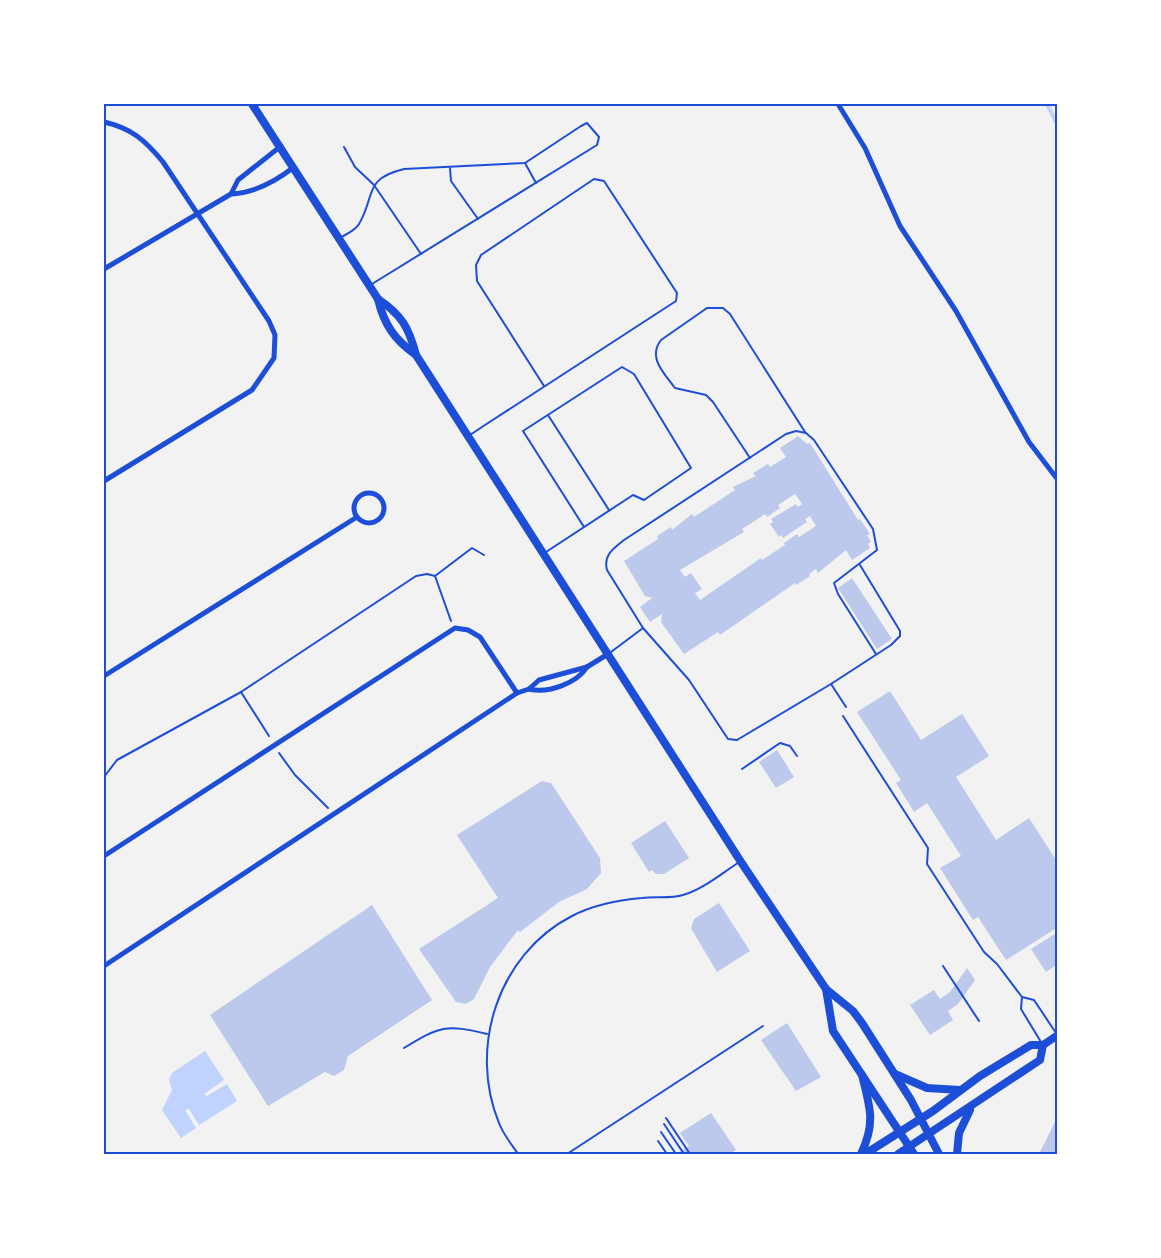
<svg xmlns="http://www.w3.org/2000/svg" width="1161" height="1258" viewBox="0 0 1161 1258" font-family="Inter,sans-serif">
<rect width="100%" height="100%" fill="#f2f2f2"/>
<path fill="#bfd3fe" d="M205 1051 224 1080 204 1094 207 1096 227 1084 237 1101 199 1125 189 1109 185 1110 196 1128 181 1138 162 1110 172 1090 169 1079 172 1073Z"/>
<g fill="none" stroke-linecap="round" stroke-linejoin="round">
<path stroke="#bfd3fe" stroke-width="4" d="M1047 104 1058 126"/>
</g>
<g fill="#bdc9ec" fill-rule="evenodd">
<path d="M798 436 807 444 810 443 858 520 860 519 870 534 867 535 871 542 868 544 870 548 852 560 846 550 818 573 816 569 809 574 810 576 796 585 795 583 720 635 718 632 684 654 661 622 662 614 650 622 640 607 652 598 645 596 624 561 658 539 657 536 671 527 672 530 692 514 694 517 735 490 733 487 756 476 753 473 768 464 770 467 786 457 780 448ZM795 494 802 504 798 507 796 504 771 519 773 522 770 524 779 537 781 535 783 538 807 522 805 519 810 516 816 526 799 537 797 534 784 543 785 545 762 560 761 558 700 600 695 593 702 589 691 573 685 577 680 570 744 532 742 529 765 514 767 517 780 508 778 505Z"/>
<path d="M852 578 892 639 877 649 838 588Z"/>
<path d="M890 691 921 740 962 714 989 756 956 777 996 840 1029 818 1058 863V927L1006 960 978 917 973 920 940 868 961 856 927 803 914 812 896 783 901 780 857 712Z"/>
<path d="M777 750 794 777 776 788 759 762Z"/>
<path d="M542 781 551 783 600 858 601 873 587 889 559 902 520 932 518 930 490 967 474 999 466 1004 456 1002 419 949 498 898 457 835Z"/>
<path d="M665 821 689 858 664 874H656L652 870 649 872 631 843Z"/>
<path d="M719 903 750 951 717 972 691 928 694 919Z"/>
<path d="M372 905 432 1000 348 1056 344 1070 334 1076 325 1072 268 1106 210 1015Z"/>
<path d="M1058 932V964L1046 972 1031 949Z"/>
<path d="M967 968 975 980 958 1004 948 1011 953 1020 930 1035 910 1005 934 990 940 999 950 992Z"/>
<path d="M787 1023 821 1077 796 1091 761 1040Z"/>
<path d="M711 1113 736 1150 729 1154H676L689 1146 680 1133Z"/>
<path d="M1058 1116V1154H1039Z"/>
</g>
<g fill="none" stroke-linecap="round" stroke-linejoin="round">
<g stroke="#1d4ed8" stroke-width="2">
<path d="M451 621 435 576 472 548 484 555"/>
<path d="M269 736 241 692 416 576 427 574 435 576"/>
<path d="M279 753 295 775 328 808"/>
<path d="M104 777 117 760 241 692"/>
</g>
<g stroke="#1d4ed8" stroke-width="2">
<path d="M344 147 355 167 374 185 421 254"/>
<path d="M525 163 536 183"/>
<path d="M450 168 451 181 478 219"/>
<path d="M340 238C346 234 355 231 359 224 376 195 363 179 404 169L525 163 581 126 587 123 599 137 597 145 372 284"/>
<path d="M548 415 609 510"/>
<path d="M470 435 485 425 676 301 677 293 604 181 594 179 481 255 476 265 477 281 544 386"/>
<path d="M750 458 713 402 706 395 675 388C665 374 647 358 661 340L707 308H723L730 314 805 432"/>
<path d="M546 552 633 495 644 500 691 468 634 374 622 367 523 431 584 527"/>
<path d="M643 628 689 680 728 739 737 740 831 684"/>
<path d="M611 652 643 628 607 570C603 555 614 548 624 540L786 434 796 431 806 433 814 440 873 529 877 550 834 583 838 594 876 654"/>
<path d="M846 707 831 684 891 645 900 636V631L860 565"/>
<path d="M843 716 928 848 927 864 984 952 997 964 1022 997 1034 1000 1056 1033"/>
<path d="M742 769 780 743 790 746 797 756"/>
<path d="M943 966 979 1021"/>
<path d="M1022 997 1021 1009 1041 1042"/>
<path d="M404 1048C440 1026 446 1024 487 1034"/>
<path d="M666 1118 690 1154"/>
<path d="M664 1124 684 1154"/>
<path d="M661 1132 676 1154"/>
<path d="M658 1141 667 1154"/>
<path d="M518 1154C512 1145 503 1134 499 1123 468 1048 498 954 572 916 593 905 619 900 642 898 655 896 670 899 683 895 702 890 722 873 738 863"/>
<path d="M567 1154 763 1026"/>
</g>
<g stroke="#1d4ed8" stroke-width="5">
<path d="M838 104 865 148 900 226 956 311 1029 442 1058 480"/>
<path d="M104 122C131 128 145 140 163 162L269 321 275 335 274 358 252 390 104 481"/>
<path d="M231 194 238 180 281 146"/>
<path d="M104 269 231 194C255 193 276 181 294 167"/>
<circle cx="369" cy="508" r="15"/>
<path d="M104 676 357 517"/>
<path d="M529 689C548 694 577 683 587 667"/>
<path d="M104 856 455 628 468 630 480 637 517 693"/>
<path d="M104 966 517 693 529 689 539 680 587 667 608 654"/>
</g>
<g stroke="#1d4ed8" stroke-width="8">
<path d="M252 104 378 299C384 325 395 340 416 355"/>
<path d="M378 299C402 315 409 328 416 355L741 862 826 989 853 1011 862 1023 911 1100 939 1154"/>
<path d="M826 989 833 1031 914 1154"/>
</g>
<g stroke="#1d4ed8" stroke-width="8">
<path d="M895 1074 927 1088 960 1090"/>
<path d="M861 1154C876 1123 870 1107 862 1075"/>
<path d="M865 1154 933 1111 980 1076 1031 1045H1043L1058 1035"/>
<path d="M898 1154 1040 1060 1043 1045"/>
<path d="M957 1154 959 1133 970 1110"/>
</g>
</g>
<rect width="1161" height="1258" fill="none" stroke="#ffffff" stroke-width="210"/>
<rect x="105" y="105" width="951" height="1048" fill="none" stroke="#1d4ed8" stroke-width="2"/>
</svg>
